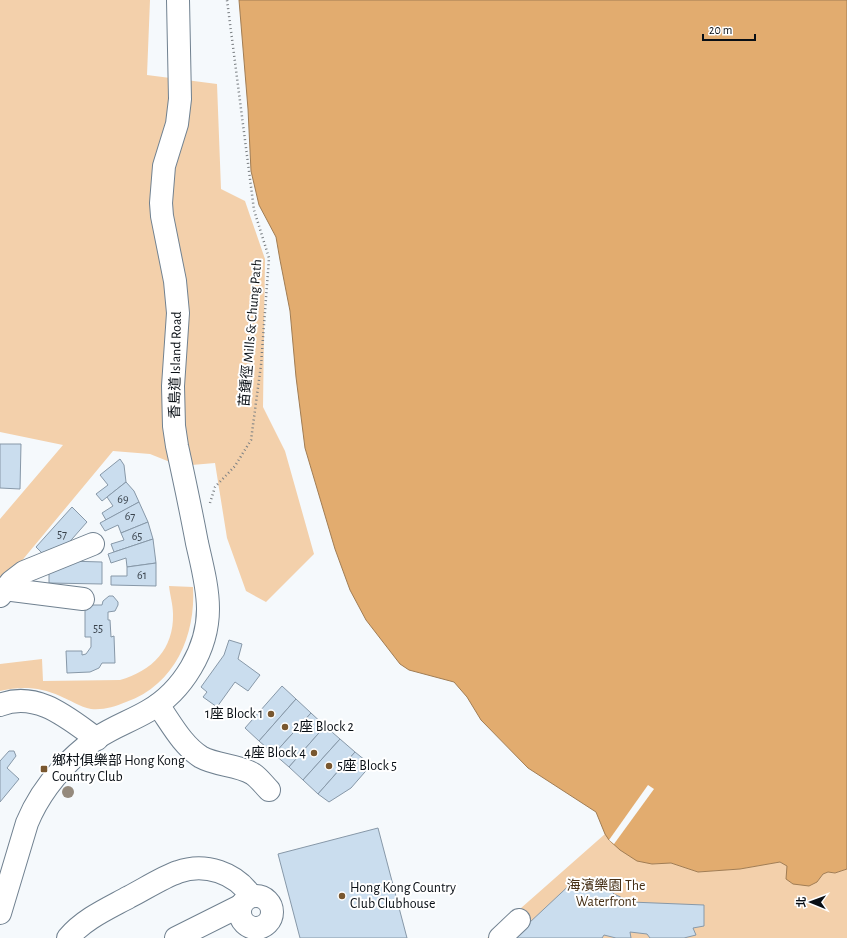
<svg xmlns="http://www.w3.org/2000/svg" width="847" height="938" viewBox="0 0 847 938" font-family="'Alegreya Sans','Noto Sans TC',sans-serif">
<rect width="100%" height="100%" fill="#f5f9fc"/>
<g fill="#f3d0ab">
<path d="M0 0H150L147 75 217 84 221 189 245 201 265 259 263 407 285 451 314 554 266 602 246 591 227 538 215 463 180 466 150 454 113 451 0 587V519L63 445 0 432Z"/>
<path d="M169 586 193 587C196 635 175 685 126 702 114 707 104 710 91 709 80 707 70 700 60 696 40 687 21 686 0 691V664L42 659 43 681 120 680C152 671 174 649 173 614 173 605 170 595 169 586Z"/>
<path d="M605 834 620 850 652 864 671 863 698 872 740 869 780 862 817 882 823 874 828 872 835 873 847 869V938H487Z"/>
</g>
<path fill="#e2ac6f" stroke="#a17d54" d="M239 0H847V869L835 873 828 872 823 874 817 882 809 886 793 884 786 879 787 866 780 862 740 869 698 872 671 863 652 864 637 861 620 850 609 840 605 834 596 812 528 768 481 720 467 697 454 682 409 670 400 664 366 620 350 590 335 549 305 448 296 377 290 311 280 260 276 237 259 205 251 171 248 109Z"/>
<path fill="#f5f9fc" d="M648 785 654 789 614 844 609 840Z"/>
<g fill="#caddee" stroke="#8798a8">
<path d="M0 444H21L20 489 0 488Z"/>
<path d="M120 459 124 465 126 482 102 501 96 494 108 485 100 475Z"/>
<path d="M126 482 134 491 139 502 106 520 102 513 113 506 107 497Z"/>
<path d="M139 502 148 522 121 533 118 525 105 531 100 523Z"/>
<path d="M72 507 87 522 65 547 45 556 36 547Z"/>
<path d="M148 522 153 539 114 552 111 544 124 540 121 533Z"/>
<path d="M153 539 156 563 127 567 126 558 111 563 108 554Z"/>
<path d="M68 561 102 562V584L49 583V570Z"/>
<path d="M156 563V586L111 585V576H127V567Z"/>
<path d="M109 596H113L118 602V605L115 611 108 612V620H110L111 637 114 636 115 663H102L99 668 90 672 67 673 66 651H82V655L86 654 91 647V637H85V605H102L103 601Z"/>
<path d="M229 640 242 644 238 659 260 675 248 691 235 682 217 707 203 697 207 692 201 687 224 655Z"/>
<path d="M282 686 296 699 259 741 245 728Z"/>
<path d="M296 699 311 713 274 754 259 741Z"/>
<path d="M311 713 325 726 289 767 274 754Z"/>
<path d="M325 726 340 739 303 780 289 767Z"/>
<path d="M340 739 355 752 318 794 303 780Z"/>
<path d="M9 751H14L16 756 7 768 19 779 0 802V761Z"/>
<path d="M355 752 371 765 351 788 329 802 318 794Z"/>
<path d="M378 828 407 938H300L278 854Z"/>
<path d="M599 878 614 894 631 902 704 905V926L693 928 696 935 684 938H650L647 934 630 932 631 938H616L604 935 602 938H513L576 879Z"/>
</g>
<g fill="none" stroke-linecap="round" stroke-linejoin="round">
<g stroke="#708190" stroke-width="24">
<g id="minor">
<path d="M4 589 83 599"/>
<path d="M0 596 11 582 24 572 93 544"/>
<path d="M0 705C37 690 69 719 97 739"/>
<path d="M158 705C171 723 182 745 201 757 217 766 237 764 253 774 259 778 264 785 269 790"/>
<circle cx="256" cy="912" r="16"/>
<path d="M68 938C84 919 107 909 129 897 143 890 163 877 178 872 205 862 236 873 251 896"/>
<path d="M176 938 240 906"/>
<path d="M500 938 519 920"/>
</g>
</g>
<g stroke="#708190" stroke-width="24">
<path id="major" d="M0 913 27 823C41 789 67 760 97 738 113 727 131 721 148 711 183 691 208 649 208 609 208 587 202 565 197 543 191 511 184 478 177 446L174 426 173 386 178 313 175 281 162 216 161 203 164 166 177 124 180 99 178 0"/>
</g>
<path stroke="#797e82" stroke-width="2.5" stroke-dasharray="1 3" stroke-linecap="butt" d="M210 503 215 487 235 466 251 440 261 365 269 258 254 210 227 0"/>
<use href="#minor" stroke="#fff" stroke-width="22"/>
<use href="#major" stroke="#fff" stroke-width="22"/>
</g>
<circle fill="#958a7d" cx="68" cy="792" r="6"/>
<g fill="#79572f" stroke="#fff" stroke-width="1.5">
<circle cx="271" cy="714" r="4"/>
<circle cx="285" cy="727" r="4"/>
<circle cx="314" cy="753" r="4"/>
<circle cx="329" cy="766" r="4"/>
<rect x="40" y="765" width="8" height="8" rx="2"/>
<circle cx="342" cy="896" r="4"/>
</g>
<g text-anchor="middle" dominant-baseline="central" stroke-width="4" stroke-linejoin="round" paint-order="stroke">
<g font-size="12" fill="#39424b">
<text x="123" y="499">69</text>
<text x="130" y="516">67</text>
<text x="62" y="534">57</text>
<text x="137" y="536">65</text>
<text x="142" y="575">61</text>
<text x="98" y="628">55</text>
</g>
<g font-size="14" fill="#090f15" stroke="#fff">
<text transform="translate(251 333) rotate(-85)">苗鍾徑 Mills &amp; Chung Path</text>
<text transform="translate(176 365) rotate(-89)">香島道 Island Road</text>
</g>
<g font-size="14" fill="#090f15" stroke="#fff" text-anchor="start">
<text x="263" y="714" text-anchor="end">1座 Block 1</text>
<text x="293" y="727">2座 Block 2</text>
<text x="306" y="753" text-anchor="end">4座 Block 4</text>
<text x="52" y="761">鄉村俱樂部 Hong Kong<tspan x="52" dy="16">Country Club</tspan></text>
<text x="337" y="766">5座 Block 5</text>
<text x="350" y="888">Hong Kong Country<tspan x="350" dy="16">Club Clubhouse</tspan></text>
</g>
<g font-size="14" fill="#462f15" stroke="#fff">
<text x="606" y="886">海濱樂園 The<tspan x="606" dy="16">Waterfront</tspan></text>
</g>
</g>
<g transform="translate(811 902) rotate(271)" stroke="#ffffff" stroke-width="3" paint-order="stroke">
<path d="M0-3L7 15L0 10L-7 15Z" fill="#090f15"/>
<text y="-6" font-size="11" font-weight="bold" text-anchor="middle" fill="#090f15">北</text>
</g>
<path d="M703 34v6h52v-6" fill="none" stroke="#090f15" stroke-width="2"/>
<text x="709" y="34" font-size="12" fill="#090f15" stroke="#ffffff" stroke-width="3" paint-order="stroke">20 m</text>
</svg>
